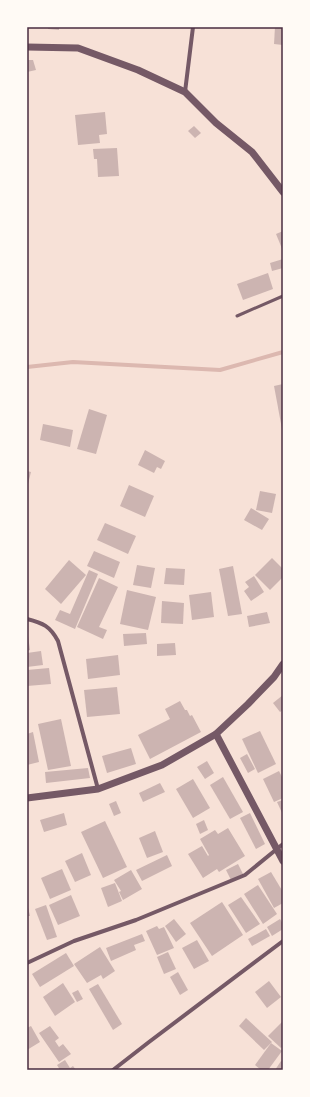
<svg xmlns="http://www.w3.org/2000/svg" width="310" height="1097" viewBox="0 0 310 1097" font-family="Manrope,sans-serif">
<rect width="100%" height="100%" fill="#f7e1d7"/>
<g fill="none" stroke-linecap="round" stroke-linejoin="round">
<path stroke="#dcb8b0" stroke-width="4" d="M27 367 73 362 220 370 283 352"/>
</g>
<g fill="#ccb4b1">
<path d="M48 27H59V30L48 29Z"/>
<path d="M275 27 283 28V45L274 44Z"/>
<path d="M27 60H33L36 70 27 72Z"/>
<path d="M105 112 107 134 99 135 100 143 78 145 75 115Z"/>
<path d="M194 126 201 133 195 138 188 131Z"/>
<path d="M117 148 119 176 98 177 97 159H94L93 149Z"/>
<path d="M283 231V251L276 234Z"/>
<path d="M283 259V268L272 271 270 263Z"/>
<path d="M268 273 273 289 243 300 237 284Z"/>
<path d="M283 384V429H282L274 386Z"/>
<path d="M89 409 107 415 96 454 77 449Z"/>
<path d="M43 424 73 430 70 447 40 440Z"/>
<path d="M145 450 165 461 161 469 157 467 154 473 138 465Z"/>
<path d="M27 471 31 472 28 484 27 483Z"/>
<path d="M129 485 154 496 145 517 120 506Z"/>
<path d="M260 491 276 494 272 513 256 510Z"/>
<path d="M251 508 269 519 262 530 244 520Z"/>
<path d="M105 523 136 536 128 554 97 540Z"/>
<path d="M94 551 120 562 114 578 87 566Z"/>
<path d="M272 558 283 569V577L270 590 255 575Z"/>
<path d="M69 560 86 575 61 604 45 589Z"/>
<path d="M137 565 155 568 151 588 133 585Z"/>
<path d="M233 566 242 614 228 616 219 569Z"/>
<path d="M166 568 185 569 184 585 164 584Z"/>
<path d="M89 570 98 574 75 629 55 620 60 610 70 614Z"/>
<path d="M254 576 264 592 251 601 244 591 249 587 245 582Z"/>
<path d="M99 578 118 587 99 627 107 630 103 639 77 627Z"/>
<path d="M127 590 156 597 148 630 120 624Z"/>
<path d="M211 592 214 617 192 620 189 595Z"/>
<path d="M162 601 184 603 183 624 161 623Z"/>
<path d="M267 612 270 623 249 627 247 616Z"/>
<path d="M146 633 147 644 124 646 123 634Z"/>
<path d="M27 636H28L30 650 27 651Z"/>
<path d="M175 643 176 655 157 656V644Z"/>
<path d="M41 651 43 665 27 667V653Z"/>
<path d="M118 655 120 675 88 679 86 659Z"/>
<path d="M49 668 51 684 27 686V670Z"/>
<path d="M117 687 120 714 87 717 84 690Z"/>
<path d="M283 695V710L280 712 273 703Z"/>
<path d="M180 701 185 710H187L190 716 192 715 201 732 150 759 138 735 170 719 165 709Z"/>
<path d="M61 719 71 766 48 770 38 724Z"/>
<path d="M260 731 276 764 258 773 242 739Z"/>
<path d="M33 732 39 762 27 765V734Z"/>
<path d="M131 748 136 764 107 773 102 756Z"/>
<path d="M247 754 255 769 248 773 240 758Z"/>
<path d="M207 761 214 773 205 779 197 767Z"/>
<path d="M88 768 90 778 46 783 45 772Z"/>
<path d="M279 771 283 779V798L274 802 263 779Z"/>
<path d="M223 777 243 812 230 819 210 785Z"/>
<path d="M193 779 210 808 193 818 176 789Z"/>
<path d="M160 783 165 792 143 802 139 793Z"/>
<path d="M283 800V815L277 802Z"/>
<path d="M116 801 121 813 114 816 109 804Z"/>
<path d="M64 813 67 825 44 832 40 820Z"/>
<path d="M250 813 265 844 256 849 240 818Z"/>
<path d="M204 820 208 830 200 834 196 824Z"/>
<path d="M105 821 127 867 103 878 81 832Z"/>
<path d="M228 828 245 856 219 872 217 869 203 878 188 854 202 846 208 856 209 855 200 839 215 830 218 834Z"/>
<path d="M155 831 163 852 147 858 139 838Z"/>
<path d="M82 853 91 875 75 882 65 861Z"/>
<path d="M167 855 172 866 142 881 136 870Z"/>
<path d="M238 864 243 874 231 880 226 870Z"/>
<path d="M62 869 71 890 50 899 41 878Z"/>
<path d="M131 870 142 889 123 900 119 892 121 891 114 880Z"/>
<path d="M271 872 283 892V903L274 908 258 879Z"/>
<path d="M115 883 122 901 108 907 101 888Z"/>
<path d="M258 885 277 914 263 924 244 894Z"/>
<path d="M71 895 80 916 58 925 49 905Z"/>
<path d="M241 897 260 924 246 933 228 905Z"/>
<path d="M222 902 243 935 212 956 190 923Z"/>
<path d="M27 903 30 916H27Z"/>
<path d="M46 905 57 937 47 940 35 909Z"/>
<path d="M174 919 186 934 176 942 165 926Z"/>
<path d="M280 919 283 924V929L272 936 267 927Z"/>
<path d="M157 926 159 929 164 927 174 948 157 955 146 931Z"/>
<path d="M266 929 270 936 252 946 248 939Z"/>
<path d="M142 934 145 941 134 945 136 950 111 961 106 948Z"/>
<path d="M197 940 209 961 194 969 182 948Z"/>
<path d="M100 947 115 971 103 979 101 975 87 983 74 964Z"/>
<path d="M168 952 176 969 164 974 157 957Z"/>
<path d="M66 953 74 966 40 987 32 974Z"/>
<path d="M178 972 188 990 180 995 170 977Z"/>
<path d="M269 981 281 997 267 1008 255 992Z"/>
<path d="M63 983 75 1002 55 1016 43 997Z"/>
<path d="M98 984 122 1024 113 1030 89 989Z"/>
<path d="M78 990 83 999 77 1002 72 993Z"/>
<path d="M246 1018 272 1042 264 1050 239 1026Z"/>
<path d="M283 1021V1046L281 1048 268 1036Z"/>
<path d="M31 1026 40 1042 27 1050V1028Z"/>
<path d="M50 1026 59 1038 55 1041 59 1047 63 1044 71 1054 59 1062 39 1033Z"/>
<path d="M271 1043 282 1051 268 1070H261L255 1065Z"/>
<path d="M65 1060 70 1068 73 1066 76 1070H60L57 1065Z"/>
<path d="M281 1061 283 1062V1070H275Z"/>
</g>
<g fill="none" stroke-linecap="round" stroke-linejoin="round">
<path stroke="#755966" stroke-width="3" d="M237 316 283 296"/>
<g stroke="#755966" stroke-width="4">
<path d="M185 92 193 27"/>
<path d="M27 619C43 623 50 626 58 641L98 789"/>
<path d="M27 963 74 941 136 920 245 875 283 844"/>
<path d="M113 1070 149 1042 283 941"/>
</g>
<g stroke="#755966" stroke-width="7">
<path d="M27 47 78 48 138 70 185 92 216 123 252 152 283 192"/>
<path d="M216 734 283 861"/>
<path d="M27 798 98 789 162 765 216 734 248 704 274 677 283 664"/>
</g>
</g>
<rect width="310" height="1097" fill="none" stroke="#fffaf5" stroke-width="56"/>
<rect x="28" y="28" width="254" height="1041" fill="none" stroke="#4a2c40" stroke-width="1.5"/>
</svg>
